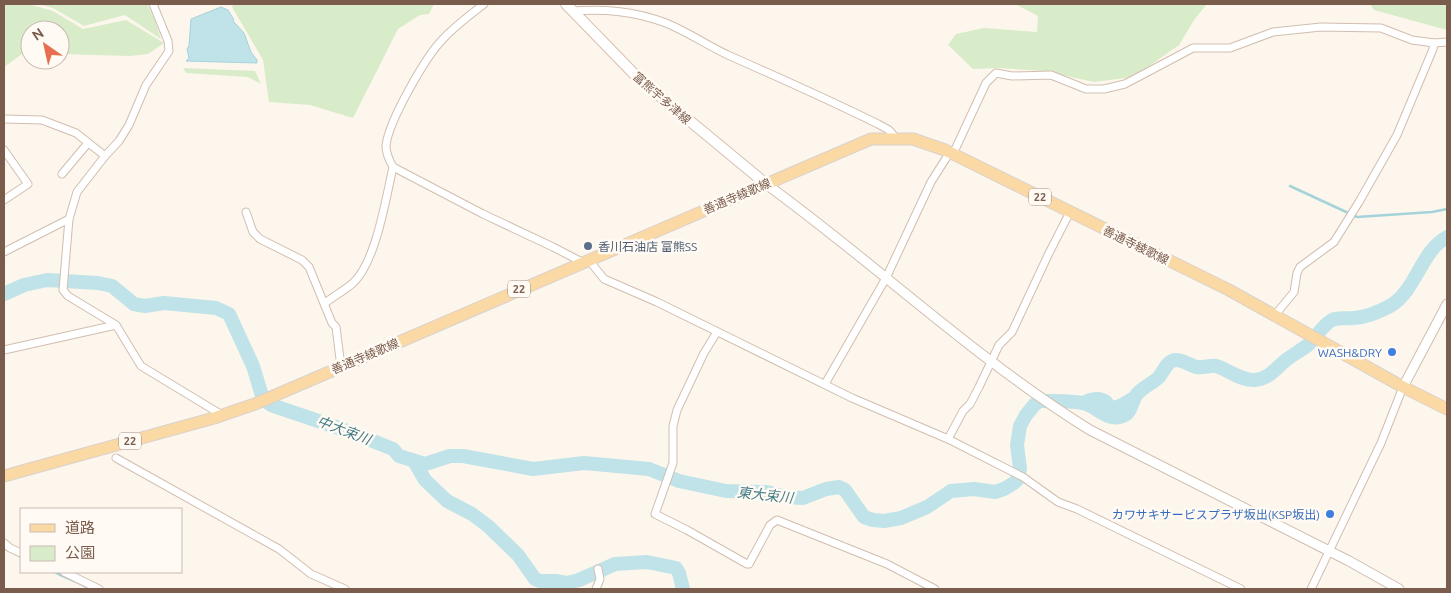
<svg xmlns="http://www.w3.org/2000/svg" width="1451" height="593" viewBox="0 0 1451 593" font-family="Ubuntu,'Noto Sans JP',sans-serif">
<rect width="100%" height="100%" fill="#fdf6ec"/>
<g fill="#d8ecc9">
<path d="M4 4H28L53 11 83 29 126 20 164 43 148 54 130 56 60 54V30H30V52H25L4 67Z"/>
<path d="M38 4H147L154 18 161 39 125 15 84 26 53 8Z"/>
<path d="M234 4H434L429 14 420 15 398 29 353 118 310 105 269 102 263 60 232 7Z"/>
<path d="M1015 4H1207L1194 20 1179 45 1134 77 1094 82 1043 71 999 68 973 69 948 45 956 34 984 28 1037 32 1038 16Z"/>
<path d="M1370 4H1447V30L1374 10Z"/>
<path d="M183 68 255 71 261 84 248 77 186 73Z"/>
</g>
<path fill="#bfe3e8" stroke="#a5d3da" d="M221 7 228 10 234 20 233 21 244 33 251 52 257 60V63L186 61 189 58 187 49 189 46 191 19Z"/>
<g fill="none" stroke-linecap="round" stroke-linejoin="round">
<g stroke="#a5d3da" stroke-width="2.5">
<path d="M1290 186 1357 217 1432 212 1447 209"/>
<path d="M4 548 21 557"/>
<path d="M55 572C65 579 80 581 89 589"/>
</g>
<g stroke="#bfe3e8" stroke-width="14">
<path d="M4 294 24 285 47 280 98 283 112 286 134 304 145 306 164 303 216 308 229 314 253 366 263 399 271 405 345 430 393 449 399 456 425 464 450 456H463L533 469 584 463 649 469 679 481 726 491 767 492 786 497 803 498 826 489 839 487 845 490 864 517 873 520 884 521 901 518 927 507 951 491 974 489 995 492 1004 489 1014 483 1018 479 1020 469 1017 445 1020 426 1026 415 1035 404 1040 401C1052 401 1075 400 1086 404 1097 408 1107 420 1120 417 1133 414 1130 403 1137 394 1142 388 1151 384 1158 378 1163 373 1167 360 1176 360 1183 360 1191 366 1197 367 1204 368 1210 365 1216 366 1229 370 1241 381 1255 380 1269 379 1276 368 1286 360 1293 355 1301 350 1308 345 1316 337 1323 325 1332 320 1339 317 1347 319 1354 318 1367 317 1379 312 1390 306 1417 290 1420 252 1447 237"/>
<path d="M1084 403C1090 399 1100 397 1106 402 1108 404 1109 407 1111 409L1122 405 1134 398"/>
<path d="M414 461 425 480 447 501 472 514 488 526 518 555 535 579 540 581H555L567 583 579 580 615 564 647 562 676 568 679 573 683 589"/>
</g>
<g stroke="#d1beb0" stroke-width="9">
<g id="minor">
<path d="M153 4 168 41 169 51 146 85 129 125 119 141 105 156 77 192 69 219 63 290 68 296 116 325 141 366 222 415"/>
<path d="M484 4C470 15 455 26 443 39 426 56 388 122 386 146 386 154 389 160 393 167L483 214 553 247 582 262"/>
<path d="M572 11C606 9 634 11 666 23 688 32 708 46 730 56 780 78 829 100 878 124L889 130 896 138"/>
<path d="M4 119 42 120 76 133 105 156"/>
<path d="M4 150 28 184 4 200"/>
<path d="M953 154 986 83 996 73 1012 76 1051 75 1086 89H1104L1125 84 1193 48H1230L1273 32 1321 27 1381 28 1412 40 1434 43 1447 42"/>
<path d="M62 174 88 143"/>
<path d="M246 212 253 232 260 239 302 260 309 267 332 323 336 327 341 367"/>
<path d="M4 252 69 219"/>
<path d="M588 259 604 279 657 302 852 398 948 439 1023 477 1058 502 1077 509 1241 589"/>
<path d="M325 303C334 296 345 290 353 283 376 262 386 198 393 167"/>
<path d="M1275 315 1294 292 1297 273 1300 267 1334 242 1359 202 1397 135 1433 49 1434 43"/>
<path d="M717 332 704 353 677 410 673 426V463L655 514 687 530 747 564H749L770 525 777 520 887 564 935 589"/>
<path d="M4 350 116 325"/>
<path d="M825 384 886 278 931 182 950 152"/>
<path d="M948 439 963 411 970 404 979 387 999 345 1012 332 1049 253 1070 212"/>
<path d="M116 458 279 549 311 574 345 589"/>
<path d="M4 543 10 548 21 553"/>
<path d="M64 572 99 589"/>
<path d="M596 589 600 579 598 569"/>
<path d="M1311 589 1381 443 1403 387"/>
</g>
</g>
<g stroke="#d1beb0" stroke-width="11">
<g id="tertiary">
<path d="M766 184C876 264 974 358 1090 430L1349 561 1399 589"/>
<path d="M1403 387 1447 304"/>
</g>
</g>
<g stroke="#d6c0b0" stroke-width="12">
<path id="secondary" d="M566 4 638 78 766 184"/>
</g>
<g stroke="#dad1cd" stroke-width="13">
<path id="primary" d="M4 476 214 418 255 404 871 139H913L945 150 1229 290 1403 387 1447 409"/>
</g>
<use href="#minor" stroke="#fff" stroke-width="7"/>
<use href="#tertiary" stroke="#fff" stroke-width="9"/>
<use href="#secondary" stroke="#fff" stroke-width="10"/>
<use href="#primary" stroke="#fbd9a5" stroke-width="11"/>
</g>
<circle fill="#5c6f8a" stroke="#fffaf3" stroke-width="2" cx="588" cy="246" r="5"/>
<g fill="#3f7fe0" stroke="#fffaf3" stroke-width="2">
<circle cx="1392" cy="352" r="5"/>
<circle cx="1330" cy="514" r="5"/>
</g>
<g text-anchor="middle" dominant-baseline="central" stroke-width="5" stroke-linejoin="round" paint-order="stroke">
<g fill="#fffaf3" stroke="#a28b7f" stroke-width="1">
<rect x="1029" y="188.5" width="22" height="17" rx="4"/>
<rect x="508" y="280.5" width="22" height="17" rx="4"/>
<rect x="119" y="432.5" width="22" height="17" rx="4"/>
</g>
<g font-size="11" font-weight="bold" fill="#7a5c4d">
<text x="1040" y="197">22</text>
<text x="519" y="289">22</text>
<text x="130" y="441">22</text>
</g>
<g font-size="12" fill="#7a5c4d" stroke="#fffaf3">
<text transform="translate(662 98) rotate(41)">富熊宇多津線</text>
<text transform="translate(737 196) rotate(-23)">善通寺綾歌線</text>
<text transform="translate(1136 245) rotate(26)">善通寺綾歌線</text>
<text transform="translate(365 356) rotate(-23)">善通寺綾歌線</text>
</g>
<g font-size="12" fill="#4e5e75" stroke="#fffaf3" text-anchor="start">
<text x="598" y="246">香川石油店 富熊SS</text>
</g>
<g font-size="12" fill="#366cbe" stroke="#fffaf3" text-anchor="end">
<text x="1382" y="352">WASH&amp;DRY</text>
<text x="1320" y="514">カワサキサービスプラザ坂出(KSP坂出)</text>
</g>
<g font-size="14" font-style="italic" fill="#437c86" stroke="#fffaf3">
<text transform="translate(344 430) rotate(21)">中大束川</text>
<text transform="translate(765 495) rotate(6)">東大束川</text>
</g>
</g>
<rect width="1451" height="593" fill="none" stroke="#7a5c4d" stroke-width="10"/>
<rect x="20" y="508" width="162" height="65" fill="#fffaf3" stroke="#cabbb1"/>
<rect x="30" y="524" width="25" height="8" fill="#fbd9a5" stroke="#cabbb1"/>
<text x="65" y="533" font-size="15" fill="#7a5c4d">道路</text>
<rect x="30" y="546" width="25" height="15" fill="#d8ecc9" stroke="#cabbb1"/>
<text x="65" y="558" font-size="15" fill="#7a5c4d">公園</text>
<g transform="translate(45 45) rotate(326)"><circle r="24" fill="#fffaf3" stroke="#cabbb1"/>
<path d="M0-4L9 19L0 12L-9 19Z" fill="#e76f51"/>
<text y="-8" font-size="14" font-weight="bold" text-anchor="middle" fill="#7a5c4d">N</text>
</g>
</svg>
